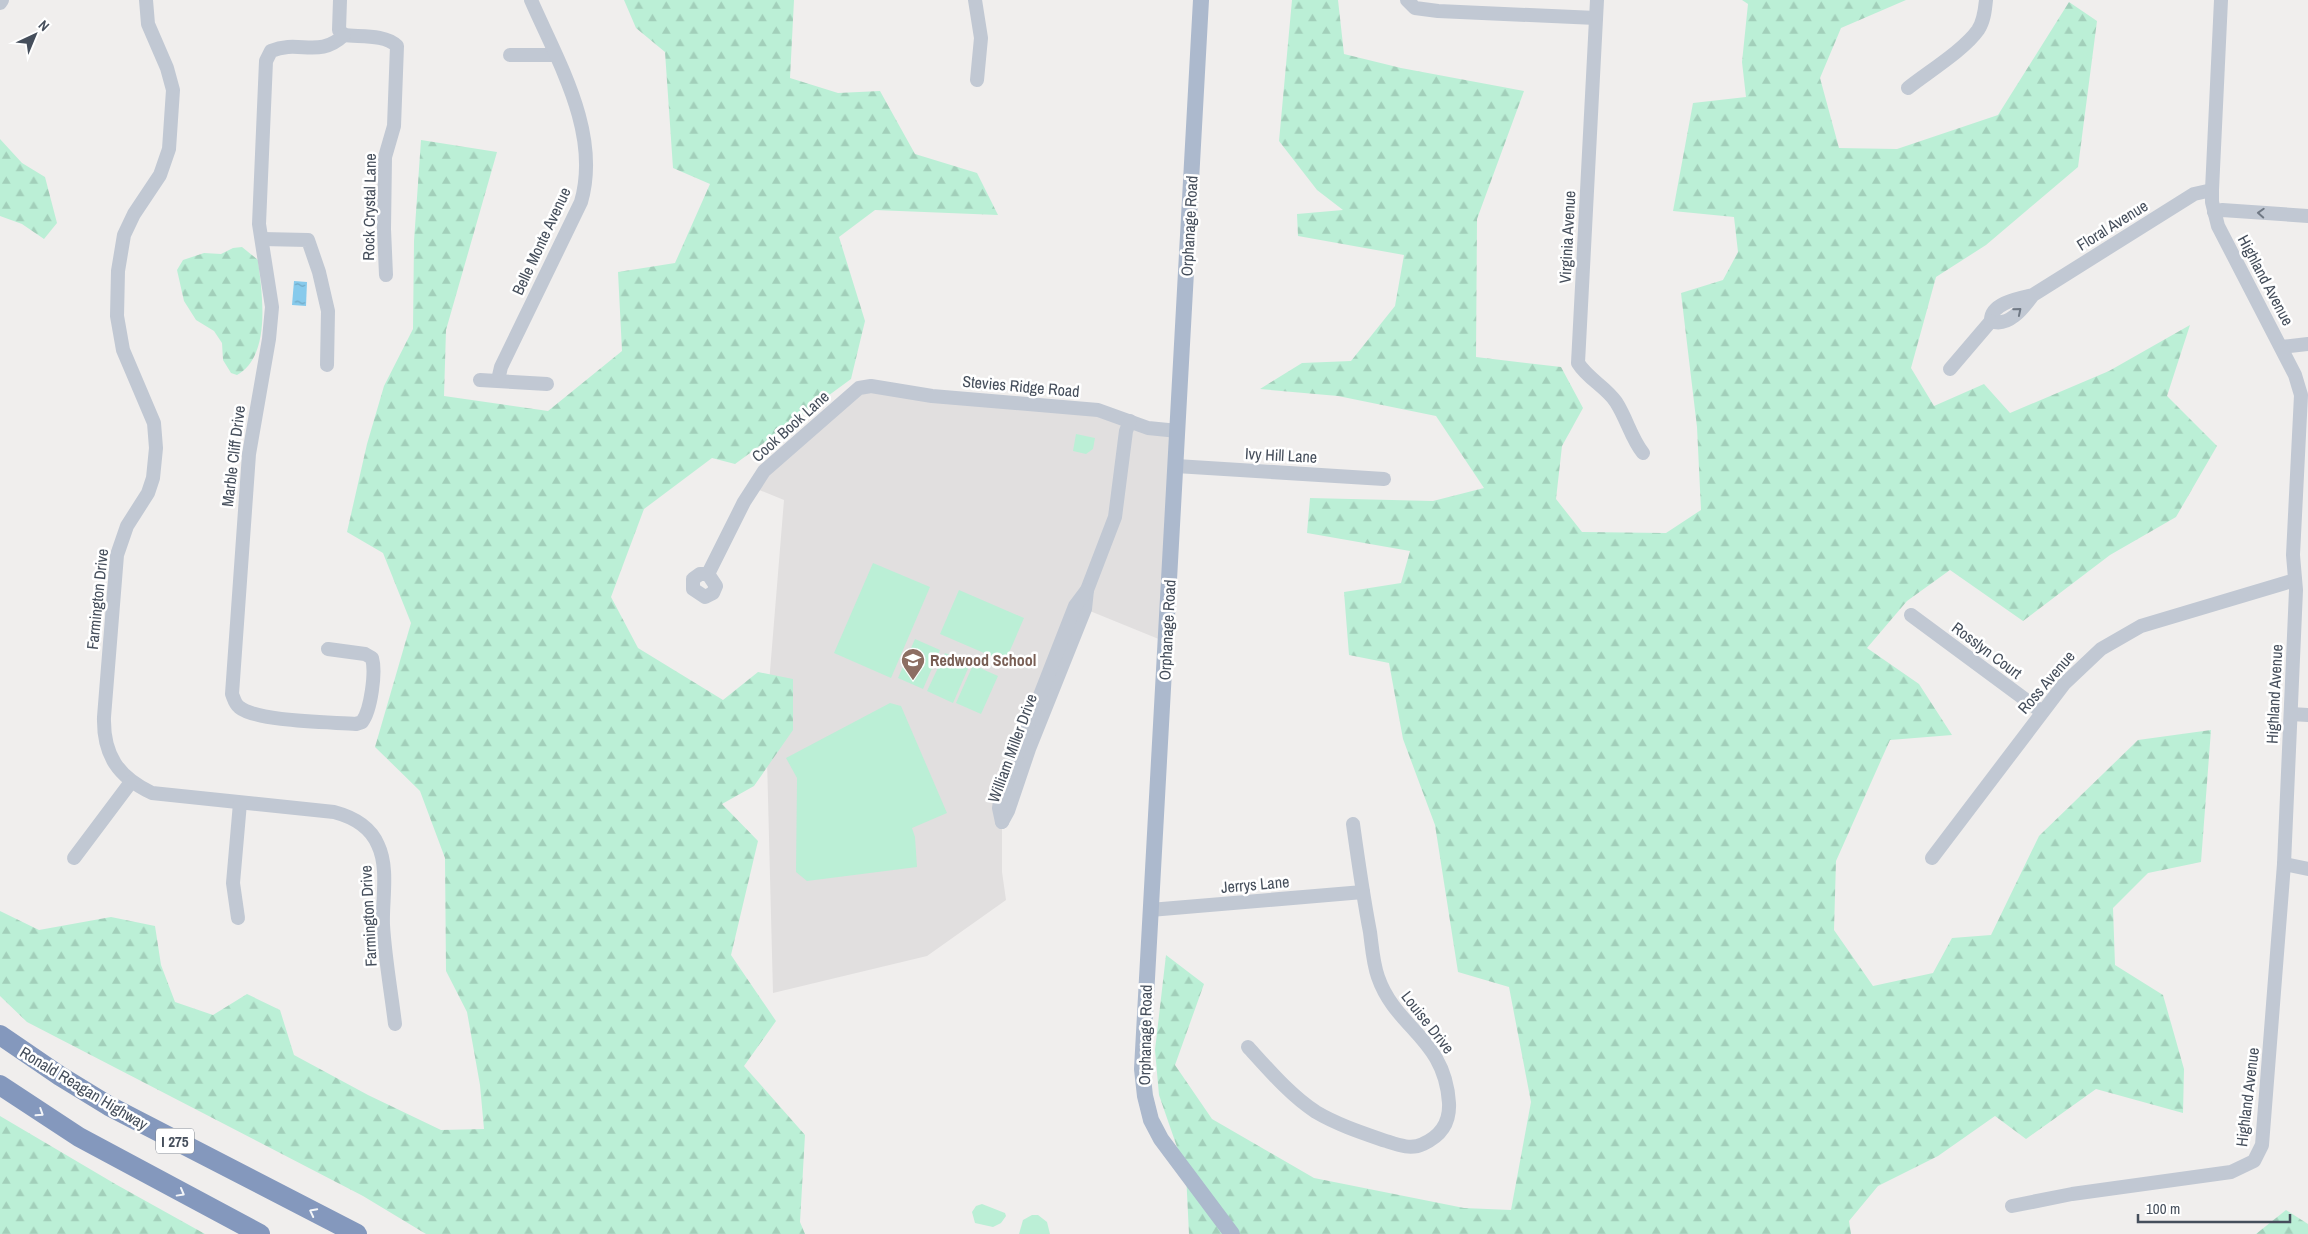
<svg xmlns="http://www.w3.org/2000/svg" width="2308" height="1234" viewBox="0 0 2308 1234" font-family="'Archivo Narrow',sans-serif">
<defs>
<pattern id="forest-firs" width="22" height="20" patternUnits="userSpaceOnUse" patternTransform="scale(1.25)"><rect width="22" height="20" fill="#bbefd6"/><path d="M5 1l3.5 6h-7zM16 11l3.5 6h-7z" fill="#a2cfba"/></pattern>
<pattern id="water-ripples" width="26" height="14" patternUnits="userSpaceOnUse" patternTransform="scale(1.25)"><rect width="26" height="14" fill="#87caec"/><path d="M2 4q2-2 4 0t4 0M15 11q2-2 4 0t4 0" fill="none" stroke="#70a6c2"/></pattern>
</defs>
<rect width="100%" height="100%" fill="#f0eeed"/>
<path fill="#e1dfdf" d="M859 388 1098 410 1178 431 1166 642 1085 609 1002 822V872L1006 900 927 956 773 993 766 720 784 500 752 487Z"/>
<g fill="url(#forest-firs)">
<path d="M624 0H794L790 78 838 93 880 91 915 154 977 173 998 215 875 210 839 237 865 321 851 379 735 464 712 458 644 509 611 597 638 648 723 700 758 672 793 679V730L754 786 722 804 758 841 731 955 776 1021 744 1066 805 1135 800 1222 805 1234H426L363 1196 27 1022 0 996V911L39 930 111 917 155 926 161 965 175 1002 213 1015 247 994 280 1010 294 1055 368 1095 441 1130 484 1129 480 1085 467 1012 446 971 445 858 420 791 375 747 411 623 383 553 347 532 367 444 384 386 413 329 414 241 421 140 497 152 446 330 444 396 548 411 622 351 618 272 675 263 710 184 673 168 665 52 636 28Z"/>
<path d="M1292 0H1338L1344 54 1401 68 1524 91 1477 219 1476 357 1561 367 1583 408 1562 446 1556 499 1582 532 1666 533 1701 510 1697 427 1681 293 1723 280 1738 252 1734 217 1673 211 1693 103 1746 97 1742 62 1748 4 1742 0H1906L1841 28 1820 78 1839 148 1897 149 1998 115 2069 2 2097 21 2078 167 1986 245 1936 277 1911 368 1934 406 1984 384 2010 413 2109 371 2190 325 2167 396 2217 446 2176 517 2110 555 2023 621 1950 570 1907 601 1867 648 1919 684 1952 735 1890 740 1836 861 1834 930 1873 986 1933 973 1952 938 1991 935 2039 836 2138 740 2211 730 2201 862 2148 873 2113 908 2115 965 2163 995 2184 1069 2183 1113 2096 1089 2026 1139 1995 1116 1938 1156 1878 1186 1849 1221 1851 1234H1189L1186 1173 1159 1095 1155 1050 1166 955 1204 984 1175 1065 1212 1119 1314 1178 1464 1208 1511 1210 1531 1102 1509 987 1458 972 1435 825 1403 739 1389 663 1349 655 1344 592 1401 583 1410 551 1307 533 1310 498 1433 501 1484 488 1436 416 1338 396 1260 389 1302 363 1351 361 1395 306 1404 255 1298 236 1297 214 1343 210 1317 190 1279 141Z"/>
<path d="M0 139 22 163 45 177 57 223 44 239 22 224 0 216Z"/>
<path d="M242 247 258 260C262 294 272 355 237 375L231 373 223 360 222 343 214 331 196 320 184 301 177 270 183 260 204 253 221 254 233 248Z"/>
<path d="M0 1116 117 1185 205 1234H0Z"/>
<path d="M2286 1210 2308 1224V1234H2256Z"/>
</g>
<g fill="#bbefd6">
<path d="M1076 434 1095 438 1093 449 1086 454 1073 451Z"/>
<path d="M873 563 930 587 891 678 834 653Z"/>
<path d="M959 590 1024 618 1005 662 940 634Z"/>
<path d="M915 639 940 650 923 689 898 678Z"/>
<path d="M945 653 970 664 953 703 927 691Z"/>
<path d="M973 665 998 676 981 714 956 703Z"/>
<path d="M890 703 901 706 947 813 912 828 915 837 917 867 807 881 796 872 797 778 786 758Z"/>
<path d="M982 1204 1005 1213 1006 1216 1001 1223 993 1227 975 1223 972 1212 976 1206Z"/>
<path d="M1032 1215H1038L1047 1222 1050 1234H1019L1023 1220Z"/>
</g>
<path fill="url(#water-ripples)" d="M294 281 307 282 306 306 292 305Z"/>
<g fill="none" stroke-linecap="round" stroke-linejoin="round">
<g stroke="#c1c8d3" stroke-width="14">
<path d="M146 0 148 24 167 68 173 90 169 149 160 175 134 214 124 235 118 271 117 316 123 350 154 423 156 448 153 478 148 493 127 526 117 555 104 717C103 755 118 777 152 793L334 812C353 817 370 826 378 845 389 868 382 900 383 925 385 958 391 991 395 1024"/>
<path d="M340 0 339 30 344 35"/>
<path d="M975 0 981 38 977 80"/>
<path d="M1407 0 1415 8 1438 11 1596 18"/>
<path d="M1597 0 1578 363C1588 379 1606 387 1616 402 1627 419 1631 438 1643 453"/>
<path d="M0 3 2 0"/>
<path d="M344 35C360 37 385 34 397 46L394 126 385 157 384 229 386 275"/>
<path d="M510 55H555"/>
<path d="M1908 88C1928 72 1964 50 1978 30 1984 21 1985 10 1986 0"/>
<path d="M2214 212 2222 210 2308 216"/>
<path d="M262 239 308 240 319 272 328 311 327 365"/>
<path d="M2033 295C2024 307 2009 328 1991 321 1990 303 2020 298 2033 295L2194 194 2212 190"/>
<path d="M2281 347 2308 344"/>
<path d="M1950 369 1991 321"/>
<path d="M480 380 547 384"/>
<path d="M498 380 501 367 581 202C601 133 558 62 531 0"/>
<path d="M1176 466 1384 479"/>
<path d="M708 574 716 586 713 593 705 597 693 589V579L700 574H708L744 502 764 471 859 388 871 386 932 396 1098 410 1148 428 1178 431"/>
<path d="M1911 615 2042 712"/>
<path d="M328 649 365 654 372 658C376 672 371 710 362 722L356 724C331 722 257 722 239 707 235 704 234 699 232 694L249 454 269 339 272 307 259 224 266 61 271 51C299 39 319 59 344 35"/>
<path d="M2291 714 2308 715"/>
<path d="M1002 822 1008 811 1029 749 1085 609 1087 590 1115 517 1126 431 1130 421"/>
<path d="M1002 822 999 808 1001 795 1075 606 1087 590"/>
<path d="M74 858 131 782"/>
<path d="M1932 858 2064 684 2101 649 2141 626 2295 580"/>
<path d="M2284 864 2308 869"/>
<path d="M1150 910 1363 892"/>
<path d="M238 918 233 883 240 803"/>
<path d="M1248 1047C1268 1069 1291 1096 1316 1112 1338 1125 1363 1133 1386 1141 1398 1145 1411 1150 1423 1144 1441 1136 1450 1122 1449 1103 1445 1038 1396 1029 1378 977 1373 963 1372 947 1370 932 1363 896 1358 860 1353 824"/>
<path d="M2012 1206 2072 1194 2231 1172 2254 1161 2262 1145 2284 864 2296 590 2293 555 2301 395 2295 375 2218 226 2212 202V190L2221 0"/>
</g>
<path stroke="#acb9cd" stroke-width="16" d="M1201 0 1142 1069 1145 1096 1151 1120 1161 1139 1232 1234"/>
<g stroke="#8498bd" stroke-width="20">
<path d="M0 1035 60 1076 109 1106 357 1234"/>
<path d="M0 1085 79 1137 260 1234"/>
</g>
</g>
<defs><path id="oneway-chevron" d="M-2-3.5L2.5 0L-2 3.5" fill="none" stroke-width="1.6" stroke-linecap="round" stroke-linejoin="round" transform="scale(1.25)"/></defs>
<g stroke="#707985">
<use href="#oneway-chevron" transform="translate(2261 213) rotate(-177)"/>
<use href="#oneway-chevron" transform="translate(2018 311) rotate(-40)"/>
</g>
<g stroke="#f3f5f8">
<use href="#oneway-chevron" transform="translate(40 1113) rotate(33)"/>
<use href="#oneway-chevron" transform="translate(181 1193) rotate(29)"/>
<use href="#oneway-chevron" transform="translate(313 1212) rotate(-153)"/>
</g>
<defs>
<g id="school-pin" transform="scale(1.25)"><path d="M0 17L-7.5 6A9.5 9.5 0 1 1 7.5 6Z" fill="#8d6e63" stroke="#fff"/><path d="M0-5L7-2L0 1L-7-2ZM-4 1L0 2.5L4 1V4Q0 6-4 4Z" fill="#fff"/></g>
</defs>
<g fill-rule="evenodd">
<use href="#school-pin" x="913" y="660"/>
</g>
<g text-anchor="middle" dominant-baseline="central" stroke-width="5" stroke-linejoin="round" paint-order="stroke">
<rect fill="#fff" stroke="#7d838c" stroke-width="1" x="156" y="1128.5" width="38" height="25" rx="4"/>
<g font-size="15" font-weight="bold" fill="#454e5b">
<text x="175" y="1141">I 275</text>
</g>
<g font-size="16" fill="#454e5b" stroke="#fff">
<text transform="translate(369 207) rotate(-89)">Rock Crystal Lane</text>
<text transform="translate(2112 225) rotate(-32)">Floral Avenue</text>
<text transform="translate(1189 226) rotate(-87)">Orphanage Road</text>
<text transform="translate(1567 237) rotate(-87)">Virginia Avenue</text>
<text transform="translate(541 241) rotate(-65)">Belle Monte Avenue</text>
<text transform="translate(2266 280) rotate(62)">Highland Avenue</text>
<text transform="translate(1021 386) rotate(5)">Stevies Ridge Road</text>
<text transform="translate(790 426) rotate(-42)">Cook Book Lane</text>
<text transform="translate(1281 455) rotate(3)">Ivy Hill Lane</text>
<text transform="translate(233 456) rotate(-83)">Marble Cliff Drive</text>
<text transform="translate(97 599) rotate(-84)">Farmington Drive</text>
<text transform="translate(1167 630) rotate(-87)">Orphanage Road</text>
<text transform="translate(1987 650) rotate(37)">Rosslyn Court</text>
<text transform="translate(2046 682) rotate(-49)">Ross Avenue</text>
<text transform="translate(2274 694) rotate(-87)">Highland Avenue</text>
<text transform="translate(1012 748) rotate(-70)">William Miller Drive</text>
<text transform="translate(1255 884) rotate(-5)">Jerrys Lane</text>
<text transform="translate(368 916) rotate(-93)">Farmington Drive</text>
<text transform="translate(1428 1022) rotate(52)">Louise Drive</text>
<text transform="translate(1145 1035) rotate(-89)">Orphanage Road</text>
<text transform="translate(84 1088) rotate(31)">Ronald Reagan Highway</text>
<text transform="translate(2247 1097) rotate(-83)">Highland Avenue</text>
</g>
<g font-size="16" font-weight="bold" fill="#785e54" stroke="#fff" text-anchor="start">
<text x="930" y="660">Redwood School</text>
</g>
</g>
<g transform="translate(35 35) rotate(44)" stroke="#ffffff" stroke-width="4" paint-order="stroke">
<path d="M0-4L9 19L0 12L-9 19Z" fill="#454e5b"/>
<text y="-8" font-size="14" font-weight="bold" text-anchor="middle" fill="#454e5b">N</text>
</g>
<path d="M2138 1214v8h152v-8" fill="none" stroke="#454e5b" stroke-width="2.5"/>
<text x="2146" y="1214" font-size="15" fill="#454e5b" stroke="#ffffff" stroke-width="4" paint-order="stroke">100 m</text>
</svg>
